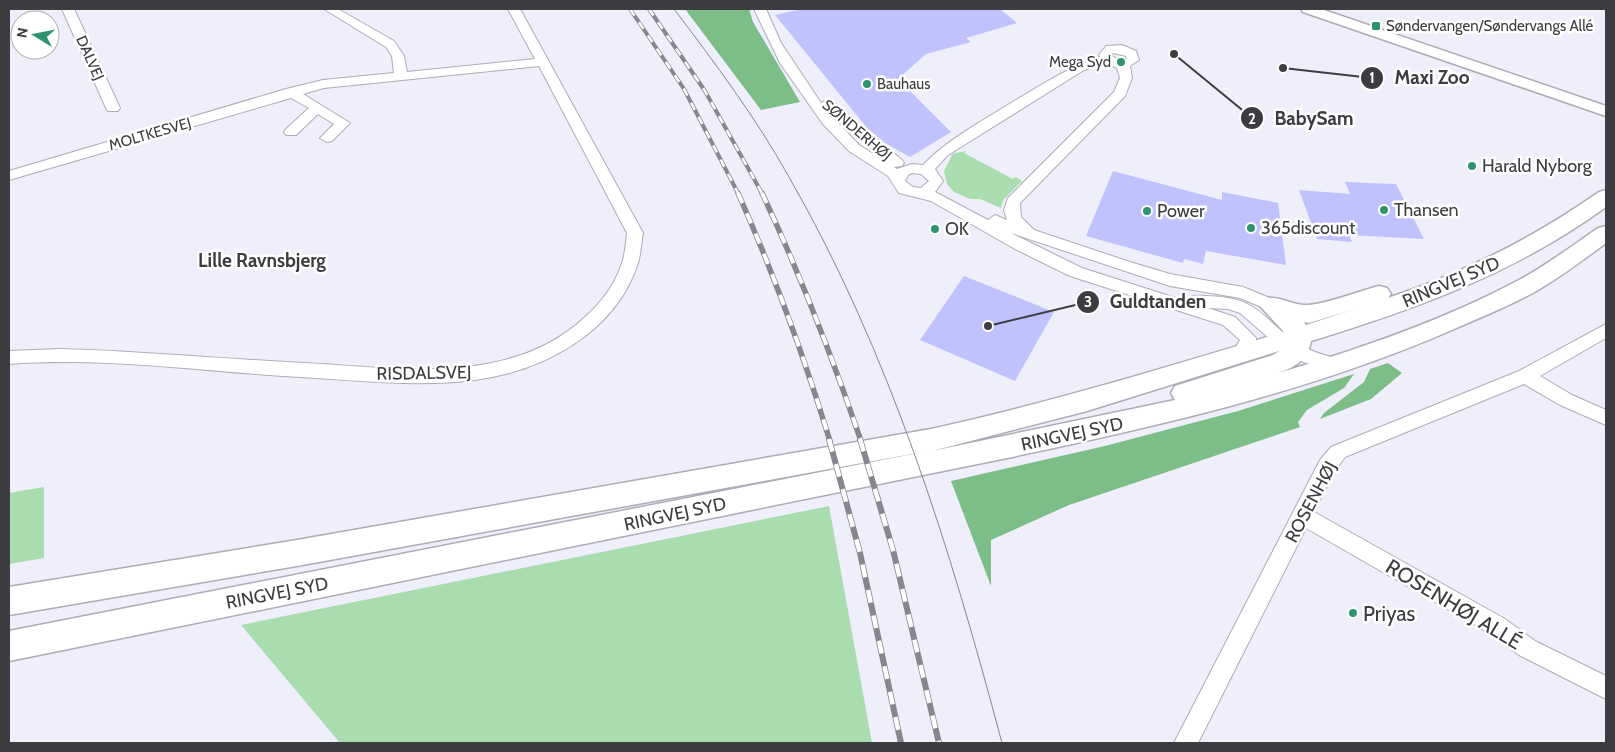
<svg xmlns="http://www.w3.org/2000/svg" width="1615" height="752" viewBox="0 0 1615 752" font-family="Cabin,sans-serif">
<rect width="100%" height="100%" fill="#eeeffa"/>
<g fill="#a9dcaf">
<path d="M966 151 964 153 1013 179 1016 177 1022 181 1003 200 1001 208 980 199H970L954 192 947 184 944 171 952 155 951 154Z"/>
<path d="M44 487V558L9 564V493Z"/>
<path d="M829 506 872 743H340L241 625Z"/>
</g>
<g fill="#7dbd87">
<path d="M685 9H749L753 22 800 102 761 110Z"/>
<path d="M1388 363 1402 373 1371 399 1320 419 1324 413 1364 382 1370 369Z"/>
<path d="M1354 374 1344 388 1307 410 1298 422 1300 427 1069 505 991 540V586L951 481 1105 446 1238 411Z"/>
</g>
<g fill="#c0c2fd">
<path d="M802 9H1000L1017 23 966 38 971 42 926 54 898 79 951 132 910 157 885 143 868 129 775 15Z"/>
<path d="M1113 171 1222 200V192L1278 203 1286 265 1206 251 1203 264 1184 259 1183 263 1086 236Z"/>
<path d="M1345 182 1396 184 1424 239 1349 235 1352 242 1317 239 1299 190 1350 194Z"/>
<path d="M964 276 1054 312 1015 381 920 340Z"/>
</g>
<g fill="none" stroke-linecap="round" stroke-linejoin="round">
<g stroke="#acacb6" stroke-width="2">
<g id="minor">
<path d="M62 9H74L120 108 118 111H108L106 108Z"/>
<path d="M324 9H338L394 41 404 56 407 72 535 59 508 9H520L643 233C641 243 641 253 638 263 616 332 544 371 475 380 413 388 346 379 283 376 192 370 100 357 9 364V351L60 349C141 351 223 359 305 363 398 368 509 387 584 318 601 303 615 285 622 263 625 254 626 243 627 233L539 66 324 88 303 94 350 123 332 141 327 142 320 138 334 124 318 114 296 135H286L284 132 286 129 309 108 291 98 9 180V171L286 89 323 80 394 73 392 56 386 47Z"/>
<path d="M754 9H766L781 43 821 103 827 100 832 101 902 160 904 163 902 166 894 167 897 169 912 164 923 165C948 139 981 122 1011 103 1040 86 1068 67 1100 57L1099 55 1106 46 1122 45 1136 51 1139 60 1130 66 1132 78 1125 96 1020 203 1021 217 1034 230 1130 262 1170 274 1243 287 1277 301 1279 305 1277 309 1271 311 1240 298 1170 286 1011 233 1082 268 1185 301C1189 294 1198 296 1206 296 1264 297 1261 322 1303 346 1316 354 1329 356 1343 360L1346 365 1343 370 1337 372 1303 362 1284 351 1240 313 1228 309 1208 308 1235 317 1256 338C1257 350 1248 363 1235 359L1232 354 1240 340 1223 325 1070 276 1015 249 931 201 899 193 888 176 849 151 823 124 780 63ZM1113 53 1126 56 1127 59 1118 60 1111 55ZM1106 63 1117 68 1120 78 1114 92 1008 198 1004 210 1007 220 995 215 988 220 935 192 943 181 935 169 948 155 1084 70ZM826 110 888 163 859 145ZM912 173 921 174 929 181 921 188 913 187 905 181 908 175Z"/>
<path d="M1606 324V338L1540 376 1572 395 1606 410V425L1560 405 1524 384 1345 457 1334 472 1314 512 1505 619 1535 641 1606 676V699L1519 655 1489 633 1306 528 1198 743H1174L1320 460 1331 447 1519 371Z"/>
</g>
</g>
<g stroke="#acacb6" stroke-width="3">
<path id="tertiary" d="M1301 9H1321L1606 106V116L1303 12Z"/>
</g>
<g stroke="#acacb6" stroke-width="3">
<path id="secondary" d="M1606 190V207C1515 273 1418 308 1311 341 1308 360 1295 367 1278 373 1360 349 1444 320 1519 280 1547 265 1572 246 1598 228L1606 226V243C1584 259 1562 276 1538 290 1510 306 1481 317 1452 330 1310 392 1158 426 1007 458L9 661V631L928 451 297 566 9 615V587L297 540 931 429C1050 403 1167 367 1284 332L1259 305 1263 299C1278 294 1292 306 1308 305 1327 304 1359 291 1379 286L1387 288 1391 294 1388 298C1467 271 1530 240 1599 192ZM1355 309 1306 325 1304 322 1309 323ZM1279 351 1273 355 1175 386 1171 393 1175 400 932 451 1087 411Z"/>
</g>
<use href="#minor" fill="#fff" fill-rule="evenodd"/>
<use href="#tertiary" fill="#fff" fill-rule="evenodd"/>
<use href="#secondary" fill="#fff" fill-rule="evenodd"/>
<path stroke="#86868e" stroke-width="1" d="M674 9C715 63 756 118 789 177 890 353 950 547 1002 743"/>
<g stroke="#86868e" stroke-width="4">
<g id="rail-far2">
<path d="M630 9 684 89 739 195"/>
<path d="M649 9 705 91 763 195"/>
</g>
</g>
<g stroke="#86868e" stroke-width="5.5">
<g id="rail-far1">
<path d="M738 193C774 274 804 356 830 441"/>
<path d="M762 193C800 274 832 356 861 441"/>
</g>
</g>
<g stroke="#86868e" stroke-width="6">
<g id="rail">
<path d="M829 439 860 553 901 743"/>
<path d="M860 439 893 550 939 743"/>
</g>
</g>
<use href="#rail-far2" stroke="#fff" stroke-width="2.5" stroke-dasharray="8" stroke-linecap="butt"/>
<use href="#rail-far1" stroke="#fff" stroke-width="4" stroke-dasharray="11" stroke-linecap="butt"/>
<use href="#rail" stroke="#fff" stroke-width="4.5" stroke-dasharray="13" stroke-linecap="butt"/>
</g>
<g fill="#2e936f" stroke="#fff" stroke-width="2">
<rect x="1371" y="21" width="10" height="10" rx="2.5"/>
<circle cx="1121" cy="62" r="5"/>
<circle cx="867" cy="84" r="5"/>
<circle cx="1472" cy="166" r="5"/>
<circle cx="1384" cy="210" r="5"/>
<circle cx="1147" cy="211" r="5"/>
<circle cx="1251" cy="228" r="5"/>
<circle cx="935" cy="229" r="5"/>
<circle cx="1353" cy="613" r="5"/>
</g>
<g text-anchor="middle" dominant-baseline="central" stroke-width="5" stroke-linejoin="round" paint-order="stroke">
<g font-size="15" fill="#3c3c41" stroke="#fff" text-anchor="start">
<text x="1386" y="26">Søndervangen/Søndervangs Allé</text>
<text x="1111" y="62" text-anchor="end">Mega Syd</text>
<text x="877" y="84">Bauhaus</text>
</g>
<g font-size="15" fill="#3c3c41" stroke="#fff">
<text transform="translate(90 58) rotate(66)">DALVEJ</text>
<text transform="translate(857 130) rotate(40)">SØNDERHØJ</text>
<text transform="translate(150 134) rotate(-16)">MOLTKESVEJ</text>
</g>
<g font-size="18" fill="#3c3c41" stroke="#fff" text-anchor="start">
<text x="1482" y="166">Harald Nyborg</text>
<text x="1394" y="210">Thansen</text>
<text x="1157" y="211">Power</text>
<text x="1261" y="228">365discount</text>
<text x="945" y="229">OK</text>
</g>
<g font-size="18" fill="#3c3c41" stroke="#fff">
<text transform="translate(1451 282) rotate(-23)">RINGVEJ SYD</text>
<text transform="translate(424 373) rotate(-1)">RISDALSVEJ</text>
<text transform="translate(1072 434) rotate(-12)">RINGVEJ SYD</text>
<text transform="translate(1311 502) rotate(-62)">ROSENHØJ</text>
<text transform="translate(675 514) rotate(-12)">RINGVEJ SYD</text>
<text transform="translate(277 593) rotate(-11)">RINGVEJ SYD</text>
</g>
<g font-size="19" font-weight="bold" fill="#3c3c41" stroke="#fff">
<text x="262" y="260">Lille Ravnsbjerg</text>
</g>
<g font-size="21" fill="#3c3c41" stroke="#fff">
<text transform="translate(1454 604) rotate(31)">ROSENHØJ ALLÉ</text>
</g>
<g font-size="21" fill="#3c3c41" stroke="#fff" text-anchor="start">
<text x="1363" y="613">Priyas</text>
</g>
</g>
<path fill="none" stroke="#3c3c41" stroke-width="2" d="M1283 68L1372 78M1174 54L1252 118M988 326L1088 302"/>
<g fill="#3c3c41" stroke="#fff" stroke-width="2">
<circle cx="1283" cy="68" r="5"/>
<circle cx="1174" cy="54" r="5"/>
<circle cx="988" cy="326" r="5"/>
<circle cx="1372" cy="78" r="12"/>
<circle cx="1252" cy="118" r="12"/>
<circle cx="1088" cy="302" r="12"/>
</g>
<g font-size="15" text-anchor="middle" font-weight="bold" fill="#fff">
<text x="1372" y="83">1</text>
<text x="1252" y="124">2</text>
<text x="1088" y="307">3</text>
</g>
<g font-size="19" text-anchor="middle" font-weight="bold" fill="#3c3c41" stroke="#fff" stroke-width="5" stroke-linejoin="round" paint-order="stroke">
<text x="1432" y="84">Maxi Zoo</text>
<text x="1314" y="125">BabySam</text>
<text x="1158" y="308">Guldtanden</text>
</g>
<rect width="1615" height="752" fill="none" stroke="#3c3c41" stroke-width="20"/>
<g transform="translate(35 35) rotate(280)"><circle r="24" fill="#ffffff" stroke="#b1b1b3"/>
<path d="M0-4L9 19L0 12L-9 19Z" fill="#2e936f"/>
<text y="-8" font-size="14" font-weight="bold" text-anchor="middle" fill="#3c3c41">N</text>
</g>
</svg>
